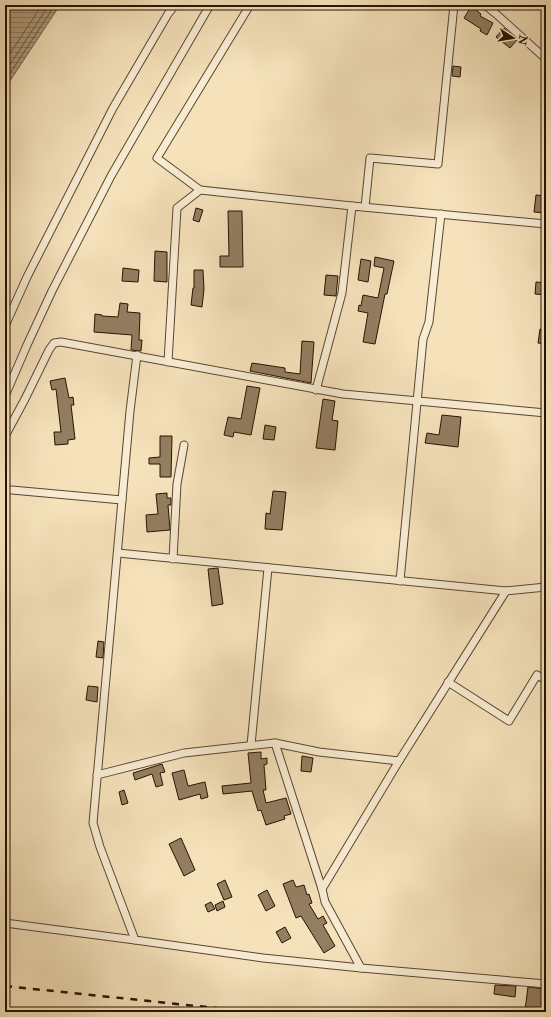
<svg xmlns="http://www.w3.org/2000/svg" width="551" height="1017" viewBox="0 0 551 1017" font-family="'IM FELL Double Pica',serif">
<defs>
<pattern id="water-rules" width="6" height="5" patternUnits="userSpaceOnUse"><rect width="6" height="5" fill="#af9b7b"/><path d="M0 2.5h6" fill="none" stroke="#8e7d62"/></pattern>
</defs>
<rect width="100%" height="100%" fill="#f5e2bb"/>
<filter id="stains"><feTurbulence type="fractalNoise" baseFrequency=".005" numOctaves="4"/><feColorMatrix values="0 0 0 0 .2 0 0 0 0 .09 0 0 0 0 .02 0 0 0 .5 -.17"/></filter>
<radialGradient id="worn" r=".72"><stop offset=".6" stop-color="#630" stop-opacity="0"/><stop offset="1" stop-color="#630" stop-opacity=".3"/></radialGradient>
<path fill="url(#water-rules)" stroke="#79644a" d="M5 5H60L8 84 5 124Z"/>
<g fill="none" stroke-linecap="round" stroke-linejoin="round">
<g stroke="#6c563e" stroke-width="1">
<path d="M5 61 42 5"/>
<path d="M5 72 49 5"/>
<path d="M5 81 55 5"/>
</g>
</g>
<g fill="#937e61" stroke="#281200">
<path d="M460 5H480L477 11 481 14 480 16 493 23 487 35 480 31 481 29 464 18 469 10Z"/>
<path d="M504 28 517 40 510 48 496 37Z"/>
<path d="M453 66 461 67 460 77 452 76Z"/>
<path d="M536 195 546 196V213L534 212Z"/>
<path d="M196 208 203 210 199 222 193 220Z"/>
<path d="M228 211H242L243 267H220V256H229Z"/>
<path d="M155 251 167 252V282L154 281Z"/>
<path d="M375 257 394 261 387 294H385L375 344 363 342 368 313 358 311 359 305 361 306 363 295 378 298 384 268 374 266Z"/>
<path d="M361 259 371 261 368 282 358 280Z"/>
<path d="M123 268 139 270 138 282 122 281Z"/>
<path d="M194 270H203L204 289 202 307 191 305 193 288H194Z"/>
<path d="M326 275 338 276 336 296 324 295Z"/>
<path d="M536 282 546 283V295L535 294Z"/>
<path d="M120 303 128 304 127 312 140 313 139 340H142L141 351 131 350 132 335 94 332 95 314 102 315V316L118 317Z"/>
<path d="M540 329 546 330V344L538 343Z"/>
<path d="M302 341 314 342 311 383 250 371 252 363 285 368V372L300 374Z"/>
<path d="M65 378 69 398 73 397 74 405H71L75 439 68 440V444L55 445 54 432H61L56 389 52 390 50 381Z"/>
<path d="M247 386 260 388 251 435 234 432 233 437 224 435 228 417 241 419Z"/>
<path d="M323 399 335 401 332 420 338 421 335 450 316 448Z"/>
<path d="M442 415 461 417 458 447 425 443 427 433 439 435Z"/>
<path d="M265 425 276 427 274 440 263 439Z"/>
<path d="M160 436H172L171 477H160V464H149V458L160 457Z"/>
<path d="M273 491 286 492 282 530 265 529 266 513 270 514Z"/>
<path d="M167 493V498H171V505H168L170 530 147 532 146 515 158 514 156 494Z"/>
<path d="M218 568 223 604 212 606 208 569Z"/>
<path d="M98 641 104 642 103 658 96 657Z"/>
<path d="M88 686 98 687 97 702 86 700Z"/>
<path d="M261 752V759L267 758V764L264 765 266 790H263L266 803 286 798 291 814 284 816 285 819 266 825 261 810 258 811 252 791 223 794 222 786 251 783 248 753Z"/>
<path d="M302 756 313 758 311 772 301 771Z"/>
<path d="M162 764 165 772 160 773 163 785 156 787 152 774 135 780 133 773Z"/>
<path d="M184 770 188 786 205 782 208 797 201 799 200 794 179 800 172 773Z"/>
<path d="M124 790 128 803 122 805 119 792Z"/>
<path d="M181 838 195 870 184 876 169 844Z"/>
<path d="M225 880 232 897 224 900 217 884Z"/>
<path d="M293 880 296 887 304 885 307 895 309 894 312 903 309 904 318 919 323 916 327 923 323 925 335 946 324 953 301 916 296 918 283 884Z"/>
<path d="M267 890 275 906 266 911 258 895Z"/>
<path d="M223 901 225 907 217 911 215 905Z"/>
<path d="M211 902 215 909 208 912 205 905Z"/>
<path d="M285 927 291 938 282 943 276 932Z"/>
<path d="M495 985 516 986 515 997 494 994Z"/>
<path d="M528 987 546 989 544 1012 525 1010Z"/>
</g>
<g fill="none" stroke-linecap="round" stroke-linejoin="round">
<g stroke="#5b462f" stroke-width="9">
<g id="street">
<path d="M485 5 495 13 546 59"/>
<path d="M200 190 157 158 250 5"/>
<path d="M365 207 370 158 438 164 454 5"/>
<path d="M5 326 27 277 113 108 168 14 175 5"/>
<path d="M137 355 130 411 93 823 100 847 135 940 263 958 361 968 546 984"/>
<path d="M168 362 177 208 200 190 352 206"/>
<path d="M316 390 342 293 352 206 546 224"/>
<path d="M5 396 27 345 52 291 111 176 210 5"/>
<path d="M5 436 25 399 49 350 54 343 61 342 343 394 546 413"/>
<path d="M12 490 122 500"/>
<path d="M118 553 506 591 546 587"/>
<path d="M173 559 177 484 184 445"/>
<path d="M400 581 423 339 429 322 441 214"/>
<path d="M448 682 509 721 537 675 546 680"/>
<path d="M275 743 322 889 325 902 361 968"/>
<path d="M251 745 268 568"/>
<path d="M97 775 184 753 275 743 319 752 399 761"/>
<path d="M322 889 399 761 506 591"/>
<path d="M5 923 135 940"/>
</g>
</g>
<use href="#street" stroke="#f8ecd3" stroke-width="7"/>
<path stroke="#281200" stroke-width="2.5" stroke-dasharray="7 7" stroke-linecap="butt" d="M5 986 254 1012"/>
</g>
<rect width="551" height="1017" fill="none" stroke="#f5e2bb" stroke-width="20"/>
<rect x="6" y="6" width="539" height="1005" fill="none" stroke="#281200" stroke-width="2"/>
<rect x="10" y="10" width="531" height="997" fill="none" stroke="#281200"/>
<g transform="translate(513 38) rotate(102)" stroke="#f8ecd3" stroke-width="3" paint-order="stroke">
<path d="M0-3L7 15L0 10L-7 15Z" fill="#281200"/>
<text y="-6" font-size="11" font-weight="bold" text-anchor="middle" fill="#281200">N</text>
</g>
<rect width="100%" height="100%" filter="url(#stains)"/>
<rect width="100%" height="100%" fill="url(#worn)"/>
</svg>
